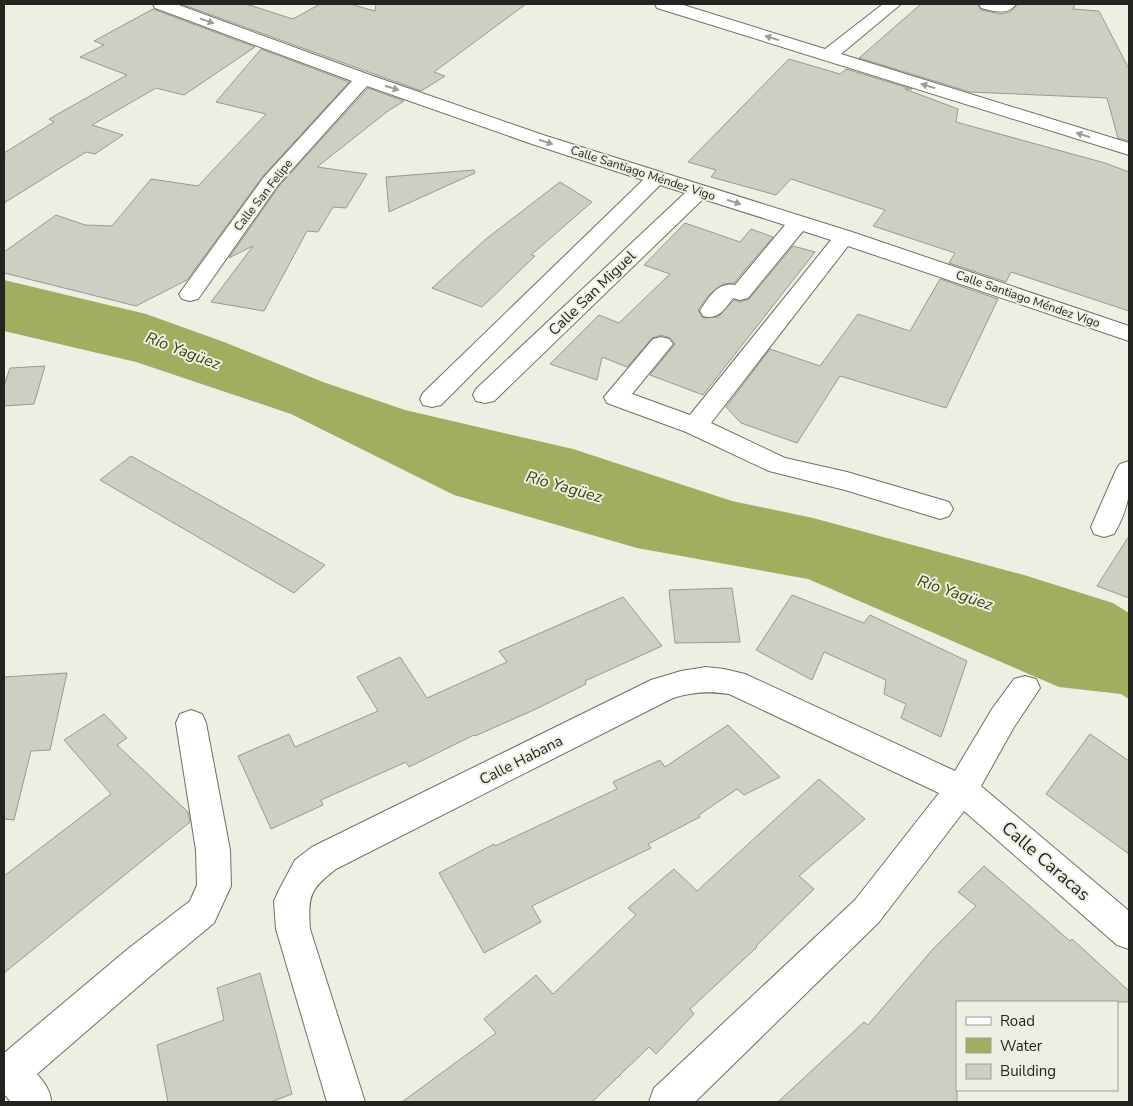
<svg xmlns="http://www.w3.org/2000/svg" width="1133" height="1106" viewBox="0 0 1133 1106" font-family="'Nunito Sans',sans-serif">
<rect width="100%" height="100%" fill="#ecefe1"/>
<path fill="#9fae5f" d="M4 280 146 314 224 342 323 382 405 410 573 449 732 501 813 518 1024 575 1113 603 1129 613V699L1121 694 1059 687 808 579 637 548 454 495 291 414 136 362 4 331Z"/>
<g fill="#cccfc1" stroke="#979a8c">
<path d="M181 4H246L293 19 320 4H350L375 11 376 4H526L434 72 445 76 421 91Z"/>
<path d="M921 4H977L981 10 1000 14 1010 12 1018 4H1075L1073 9 1099 11 1129 69V141L1118 138 1107 98 970 92 859 58Z"/>
<path d="M153 9 255 47 184 95 156 88 92 125 123 135 95 154 86 152 4 203V153L54 122 49 119 127 75 80 57 104 45 94 41Z"/>
<path d="M261 49 349 82 263 176 187 280 136 306 4 273V252L56 215 85 225 112 226 151 179 198 186 266 114 216 102Z"/>
<path d="M789 59 840 74 846 69 912 89H905L958 109 956 122 1105 163 1129 172V311L1011 272 1006 282 949 263 955 253 873 226 885 210 791 179 776 195 711 177 716 170 688 162Z"/>
<path d="M368 88 404 101 388 111 317 167 367 174 346 208 333 207 318 232 307 231 264 311 211 302 253 246 229 258 279 186Z"/>
<path d="M474 170 475 173 389 212 386 177Z"/>
<path d="M560 182 592 202 531 255 535 256 482 307 432 288 486 239Z"/>
<path d="M685 223 740 242 751 229 773 237 734 283 723 284 709 295 698 310 703 318 718 317 734 300 740 302 749 299 793 246 815 252 703 395 650 375 675 344 670 338 661 335 652 338 627 367 602 357 597 380 550 364 599 315 619 323 670 274 644 265Z"/>
<path d="M940 279 998 299 946 408 840 376 797 443 741 423 726 407 770 349 820 366 858 314 910 331Z"/>
<path d="M45 366 34 404 4 406V386L10 368Z"/>
<path d="M131 456 325 565 294 593 100 480Z"/>
<path d="M1129 536V598L1097 586Z"/>
<path d="M732 588 740 642 675 643 669 590Z"/>
<path d="M792 595 864 623 870 615 967 661 941 737 901 718 906 704 884 694 886 680 824 652 812 680 756 650Z"/>
<path d="M623 597 662 646 585 681 586 684 536 709 475 736 474 735 409 767 406 762 321 800 323 805 271 829 238 756 289 734 295 747 378 711 357 677 400 657 427 698 507 662 499 651Z"/>
<path d="M67 673 50 750 31 751 14 820 4 819V677Z"/>
<path d="M104 714 127 738 117 745 188 812 190 822 4 973V876L111 794 64 740Z"/>
<path d="M728 725 780 777 744 795 737 789 699 815 700 817 648 844 651 848 532 906 541 922 484 953 439 873 494 844 495 846 617 789 613 782 660 760 665 767Z"/>
<path d="M1090 734 1129 761V854L1046 794Z"/>
<path d="M819 779 865 819 799 876 814 889 756 946 757 947 690 1009 694 1014 656 1054 649 1047 592 1102H402L496 1033 484 1019 536 975 553 994 636 915 628 908 674 869 697 891Z"/>
<path d="M984 866 1070 941 1072 939 1129 991V1002H957V1102H778L864 1022 868 1025 933 949 976 906 958 892Z"/>
<path d="M260 973 292 1094 271 1102H168L157 1045 224 1020 217 988Z"/>
</g>
<g fill="none" stroke-linecap="round" stroke-linejoin="round">
<g stroke="#6e7164" stroke-width="2">
<g id="minor">
<path d="M153 4H176L370 75 543 135 852 232 1129 326V341L848 246 711 423 785 458 847 472 949 502 953 509 949 516 940 519 845 490 769 471 686 432 607 403 604 397 653 339 661 337 669 339 673 344 632 394 690 415 831 240 803 231 748 298 740 300 733 298C724 310 719 320 703 316L700 311C708 298 718 281 735 285L785 225 703 199 494 401 485 403 476 401 473 395 476 389 685 193 660 185 441 405 432 407 423 405 420 399 423 393 643 180 529 143 367 86 278 185 198 299 190 301 182 299 179 294 264 177 352 81 155 8Z"/>
<path d="M655 4H680L825 49 883 4H901L841 54 1129 143V155L657 8Z"/>
<path d="M979 4H1016C1008 16 994 11 981 8Z"/>
<path d="M1129 461C1131 491 1129 508 1114 534L1104 537 1094 534 1091 527 1116 470 1120 464Z"/>
<path d="M706 667 724 669 745 674 955 771 992 709 1014 679 1025 676 1036 679 1040 688 1014 727 981 786 1129 911V949L1117 945 964 811 879 922 695 1102H649L654 1088 855 900 939 793 729 694C709 691 692 692 673 698L336 869C309 890 308 896 310 929L365 1102H327L276 929 274 901 279 890 295 860 312 847 651 680 681 671Z"/>
<path d="M191 710 202 714 206 723 230 850 231 886 214 923 155 972 37 1074C44 1082 51 1091 51 1102H11L4 1094V1053L129 948 190 901 197 885 196 850 176 723 180 714Z"/>
</g>
</g>
<use href="#minor" fill="#fff" fill-rule="evenodd"/>
</g>
<defs><path id="oneway-solid" d="M-6-.8H1V-3.2L6.5 0L1 3.2V.8H-6Z" transform="scale(1.25)"/></defs>
<g fill="#9c9c9a">
<use href="#oneway-solid" transform="translate(207 21) rotate(20)"/>
<use href="#oneway-solid" transform="translate(772 38) rotate(-163)"/>
<use href="#oneway-solid" transform="translate(928 86) rotate(-163)"/>
<use href="#oneway-solid" transform="translate(392 88) rotate(18)"/>
<use href="#oneway-solid" transform="translate(1083 135) rotate(-163)"/>
<use href="#oneway-solid" transform="translate(546 142) rotate(18)"/>
<use href="#oneway-solid" transform="translate(734 202) rotate(18)"/>
</g>
<g text-anchor="middle" dominant-baseline="central" stroke-width="4" stroke-linejoin="round" paint-order="stroke">
<g font-size="12" fill="#23241f" stroke="#ecefe1">
<text transform="translate(643 173) rotate(18)">Calle Santiago Méndez Vigo</text>
<text transform="translate(263 195) rotate(-52)">Calle San Felipe</text>
<text transform="translate(1028 299) rotate(19)">Calle Santiago Méndez Vigo</text>
</g>
<g font-size="15" fill="#23241f" stroke="#ecefe1">
<text transform="translate(592 293) rotate(-44)">Calle San Miguel</text>
<text transform="translate(521 760) rotate(-27)">Calle Habana</text>
</g>
<g font-size="16" font-style="italic" fill="#3a4203" stroke="#ecefe1">
<text transform="translate(183 351) rotate(21)">Río Yagüez</text>
<text transform="translate(564 487) rotate(16)">Río Yagüez</text>
<text transform="translate(955 593) rotate(19)">Río Yagüez</text>
</g>
<g font-size="18" fill="#23241f" stroke="#ecefe1">
<text transform="translate(1046 861) rotate(41)">Calle Caracas</text>
</g>
</g>
<rect width="1133" height="1106" fill="none" stroke="#23241f" stroke-width="10"/>
<rect x="956" y="1001" width="162" height="90" fill="#ecefe1" stroke="#9c9e93"/>
<rect x="966" y="1017" width="25" height="8" fill="#ffffff" stroke="#9c9e93"/>
<text x="1000" y="1026" font-size="15" fill="#23241f">Road</text>
<rect x="966" y="1038" width="25" height="15" fill="#9fae5f" stroke="#9c9e93"/>
<text x="1000" y="1051" font-size="15" fill="#23241f">Water</text>
<rect x="966" y="1064" width="25" height="15" fill="#cccfc1" stroke="#9c9e93"/>
<text x="1000" y="1076" font-size="15" fill="#23241f">Building</text>
</svg>
